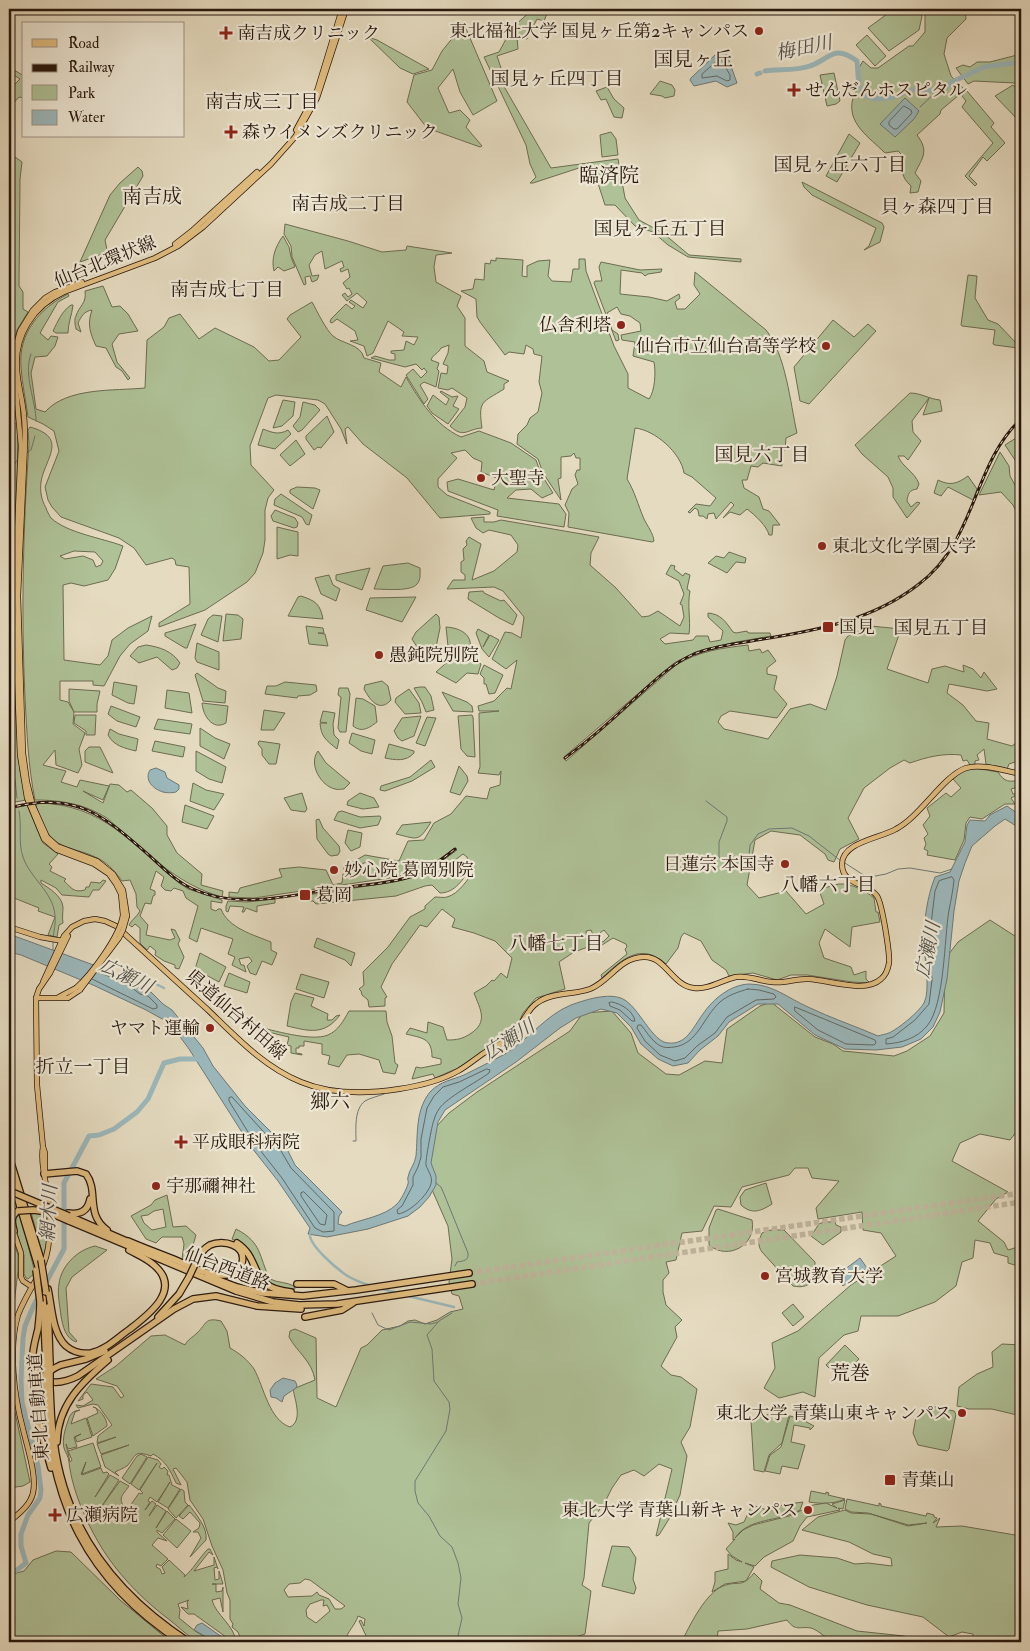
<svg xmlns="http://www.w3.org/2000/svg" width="1030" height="1651" viewBox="0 0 1030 1651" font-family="'IM FELL Double Pica','Noto Serif JP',serif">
<rect width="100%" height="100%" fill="#e5dbc0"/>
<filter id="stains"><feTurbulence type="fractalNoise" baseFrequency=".004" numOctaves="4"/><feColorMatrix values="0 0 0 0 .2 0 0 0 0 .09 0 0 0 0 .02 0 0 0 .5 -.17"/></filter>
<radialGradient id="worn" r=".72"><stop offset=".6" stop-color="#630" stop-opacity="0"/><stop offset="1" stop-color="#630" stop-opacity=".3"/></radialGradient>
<g fill="#afc197" stroke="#6c6c52" fill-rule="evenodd">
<path d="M533 9H549L544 21 537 19 527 39 517 37 518 49 497 56 501 68 502 83 551 168 618 159 625 198 639 220 663 233 689 255 741 259V262L688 257 668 245 653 232 635 226 615 205H605L594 171 590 172 585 166 533 183H530L536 177 530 164 526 145 484 57 499 52 512 28Z"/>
<path d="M894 9H916L922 16 919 30 889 51 868 28Z"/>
<path d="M920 9H965L966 19 947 38 944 54 951 76 965 90 941 110 940 114 917 135C929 151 923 157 915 173L921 181 918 192 910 193 911 186C901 177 901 170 904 157L898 151 885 153C869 137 846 123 853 98 854 94 857 91 858 87 858 73 855 74 863 61L871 68H878L909 46H913L925 32V14Z"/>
<path d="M464 24 497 101 473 115 460 92 453 69 438 88 449 113 460 110 470 120 466 127 482 146 480 147 427 128 407 102 414 75 432 70 442 51Z"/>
<path d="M867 35 886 56 875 66 856 45Z"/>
<path d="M368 37 377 40 429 69 413 74 400 68Z"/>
<path d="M1021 54V89L1015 83 974 81 968 84 956 68 963 65 970 67 977 62H990Z"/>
<path d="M9 67 24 76V98L19 97 9 108V84L12 87 20 79 9 72Z"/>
<path d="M834 73 840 101 836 104 827 106 820 75Z"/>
<path d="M660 81 672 85 675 90 674 96 665 98 662 96 650 94Z"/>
<path d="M1013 85 1021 94V123L995 96Z"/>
<path d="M607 87 614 99 624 108 622 118 614 117 606 99 601 100 596 91Z"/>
<path d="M967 91 994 123 991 127 1005 143 987 161 983 157 969 176 977 184 975 186 965 176 993 143 962 107 966 101 962 96Z"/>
<path d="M611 132 616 139 618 155 602 157 600 135Z"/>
<path d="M849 134 860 143 837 182 826 176Z"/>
<path d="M9 150 11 154 22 162 20 179 19 286 23 292V309L28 312 17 330 11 355 16 419H9Z"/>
<path d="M138 167 142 171 143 176 105 240 107 250 106 253 80 262 110 195 120 183Z"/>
<path d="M802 182 882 223 884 227 880 242 864 250 869 246 876 228 812 195 804 187Z"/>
<path d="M285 224 348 241 382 252 406 250 407 246 452 253 436 255 434 267 436 282 461 296 457 306 465 318V346L484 361 487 372 509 381 504 384V389C482 403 478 400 482 428 467 429 464 439 450 426L465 407 467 398 452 388 448 390 438 388 441 373 447 374 448 366 443 364 448 353 449 345 441 348C439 353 433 354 431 360L439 363 437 369 439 371 436 387 424 382 420 385 428 399 424 404 406 375 413 369 421 378 427 372 424 368 422 370 416 364 405 367 371 358 375 356 389 360H395V354L391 353V351L404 350 406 341 414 345 418 337 402 336 404 332 388 321 373 353 367 356 364 346 350 341 358 340 355 331 337 319 332 323 330 322 331 319 346 304 352 309 355 306 349 302 351 300 363 308 367 302 357 293 347 301 342 295 345 293 348 297 352 294 349 288 347 289 343 283 350 277 348 269 341 272 340 269 344 267 342 261 325 269 322 251 315 255 309 265 312 276 319 275 317 280 312 282 310 276 305 277 306 284 304 285 292 257 291 246 284 234Z"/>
<path d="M283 236 289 247 291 257 295 267 284 271 278 267 274 271C271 259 275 247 283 236Z"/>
<path d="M496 258 523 260 522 276 527 277V266L538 261 550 260 548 276 552 281 571 282 573 269H579V259H585L586 271 614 346 628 374V388L649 399C655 391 656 372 654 362L633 356 635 342 622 340 621 335 641 331 640 323 630 316 621 314 617 307 607 313 612 330 618 334 619 340 616 341 594 283 595 281H602L599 267 601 262 640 270 662 269 661 272 648 274 645 276 642 273 621 270 620 294 649 297 667 301 679 294 680 298 675 302 677 309H685L700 294 694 285 695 272 766 330C786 355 790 402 797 433L786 438 785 450H780L782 466 763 463 758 467 751 466 747 480H742L744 488 759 497 763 509 769 511 780 525H773L772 535H769C767 526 755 515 747 509L740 515 730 512 723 518 734 505 731 502 716 519 714 513 708 514 707 519 703 516H699L698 510 695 508 690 513 688 512 696 504 710 506 716 498 692 477 684 473C681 453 655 430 635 428L627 479C635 492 638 505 644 519 648 527 653 533 654 541L652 542 568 527 569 513 565 505 572 489 578 484 575 475 577 470H580V458H576L574 453 571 456 561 457V478L558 479 561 500 543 473 538 459 517 444 518 434 527 425 530 418 538 412 542 393 539 382 542 356 534 354 533 349 526 345 524 354 509 352 505 355 480 322 477 317 476 299 461 291 473 289 475 279 484 280 485 263 490 264 491 260 496 261Z"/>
<path d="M968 275 977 276 975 298 988 320 998 324 1017 344 1018 348 995 345 993 344 995 330 962 326 961 325Z"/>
<path d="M103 286 112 307 120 306 128 314 138 331 119 334 112 344 117 362 130 378 128 380 122 371 116 367 106 348 96 346C90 333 87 324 92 310 84 311 81 317 78 323L81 332 76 329C75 325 74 319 76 316 79 306 87 303 85 291Z"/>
<path d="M68 294 69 296 58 302 40 333 48 340 51 336 58 337 55 346 47 356 35 357 31 373 36 409 45 412C67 387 114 391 145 388L147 340 164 327 169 318 180 314 199 339 215 328 254 347 269 361 279 360 301 337 287 319 290 315 312 302C317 311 326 330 333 336 342 344 361 344 364 358L381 363 379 372 401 387 406 377C420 401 435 425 461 437L479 431 511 443 536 460 541 474 553 493 542 498 531 489 516 490 507 498 559 504 566 514 564 527 497 516 498 510 448 491 447 482 458 479 494 490 497 478 481 472 482 462 473 458 465 450 451 453 457 458 438 479V487L447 495 490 512V514L440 518 407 478 363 444 348 427 345 429 347 444 341 429 325 404 318 400 276 395 268 398 250 446 251 465 274 490 268 498 265 510V540L263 553 255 573 247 582 205 610 159 627V623L190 604 189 567 176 565 175 560 172 558 146 565 134 548 119 538 61 517 52 507 48 500 45 487 59 451 54 431 43 424 28 417C26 401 22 384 21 367 18 333 40 308 68 294Z"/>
<path d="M71 305H73C72 315 68 323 68 333H56L53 331C58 321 62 311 71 305Z"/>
<path d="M833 320 854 337 868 324 876 331 809 404 800 401 794 367Z"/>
<path d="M441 391 452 397 458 396 453 406 459 409 448 424 432 413 427 406 433 395 446 405 449 399 440 392Z"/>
<path d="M910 393C921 393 929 399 940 400L942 411 923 415 929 398 912 421 913 432 921 441 908 460 904 456H898C903 468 915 472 919 484L917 489C909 490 908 494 907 501L911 507 917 502 920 503 907 518 893 497V488L888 477 862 454 855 445Z"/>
<path d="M283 400 295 402 293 416 282 426 273 428Z"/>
<path d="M303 402 315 405 320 410 302 430 298 432 293 426 300 417Z"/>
<path d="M327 416 334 432 321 448 318 447 314 450 306 439V436Z"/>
<path d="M9 423 18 424 17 481 12 587 9 588 11 646 20 771 26 800 10 803Z"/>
<path d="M1021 425V469L1005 445 1016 438Z"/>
<path d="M30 427C69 438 45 458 41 482 40 491 41 499 46 508 47 511 49 515 51 518 67 533 102 538 123 546L115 569 108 580 84 586 71 583 63 585 64 660 100 665 108 656 112 640 128 628 152 616 148 631 130 644 120 656 104 686 93 685V681H60V700L68 702 74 712 73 724 85 733 79 749 82 765 78 773 56 765 55 750 43 765 66 771 61 782 77 787 80 780 109 786 103 800 83 791 103 803 110 784 119 785 127 792 131 790 152 808 167 826V835L177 853 202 874 201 885 223 891 222 897C175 884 143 849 107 818 84 804 62 800 35 800 28 766 27 732 25 698 21 612 23 529 29 444L28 430ZM74 551 95 552 103 561 101 565 96 567 93 560 83 556 65 559 60 556Z"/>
<path d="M263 429C273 433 279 435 288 430L291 434 275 449 258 445Z"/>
<path d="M296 440 305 454 290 466 280 455Z"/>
<path d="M1000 452 1009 466 1010 476 1020 494 1021 517 1016 511 1013 505 1001 492 979 495Z"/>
<path d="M968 476 977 489 973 500 948 487 941 496 934 493 938 480C950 486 957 484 968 476Z"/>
<path d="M297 487 315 488 320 490 313 509 290 493V490Z"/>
<path d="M281 494 312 515 309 525 306 524 302 517 274 505 275 499Z"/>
<path d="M275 510 295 518 298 523 297 527 294 528 273 521 271 516Z"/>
<path d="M484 517V522H494L501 520 599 537 591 553 590 565 616 588 642 617 649 616 658 611 680 626 684 617 682 605 680 604 684 594 679 581 666 574 671 565 675 566 674 569 683 576 685 573 690 575 687 589 690 591C687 606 691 620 689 634L670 633 660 639 665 644 693 640 696 636H708L710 642 721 640 723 631 708 617V613C721 614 726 622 733 632L736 633 747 631 748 633H770L771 636C737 642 704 646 674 663L564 757 566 761 676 665C699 651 722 648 748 645L749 651 760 649 762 653 768 650 776 661 767 668V674L777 676 774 689 787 704 777 718 730 711 721 716 718 722 724 729 768 739 790 709 810 704 826 710 837 676 845 640 848 636 871 626 901 629 887 669 928 683 932 669 945 666 964 672 963 665 973 669 981 678 984 672 997 689 987 691 949 684 947 693 963 705 976 721 989 723 987 739 1012 746 1021 739V760L1009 764 1007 769 986 764 984 749 977 755 979 760 975 761V764L970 765 967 760 963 761 961 755C943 753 927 757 910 763L904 760 890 768 864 788 848 818 859 839 840 849 834 862 828 860 825 854 800 835 771 831 755 840 747 885 759 898 786 891 806 914 824 904 819 890C825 888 833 885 839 884 851 883 866 891 874 898L876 912H878L880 922 852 927 850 947 825 929 819 943 824 958 851 967 854 975 866 971V979L870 983 852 982 807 975H791L777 980 753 973 729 976 726 970 712 960 701 941 684 933 681 937 678 948 666 964C641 941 621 960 602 978L601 975 627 954 625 949 627 947 626 944 613 938 602 945 596 938 603 942 609 936 604 930 594 937 591 930 586 931 588 947 574 952 559 962 565 989 536 998 523 1013 519 1022 508 1036 458 1068 435 1078 433 1074 412 1079 416 1067 421 1068 441 1064V1059L432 1057C432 1038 422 1038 406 1034L410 1028 427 1033 428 1022 443 1027 447 1040C457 1040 462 1039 470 1034 489 1022 480 1009 474 993L486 986 492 980 494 981 501 973 507 978 512 958 495 941 474 933 452 927 455 919 442 909 427 927 420 925 392 964 381 987 387 997 385 998V1006L369 1007 368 1000 362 995 361 991 359 989 364 985 363 972 388 947 410 917 425 909V906L435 897C439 897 444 898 447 897 459 894 469 878 475 869L468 861 467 857 463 854 455 860 457 873 460 874 464 869 469 867 471 868C463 879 455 893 440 893L432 885 425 886 396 896 316 904 313 901H303L301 896 394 882 411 878 434 867 457 850 455 848 430 866 396 877 254 898 229 897V892L238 893 240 888 282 877 279 869 299 867 326 870 333 885 342 883 343 874 348 872 349 873 365 872 367 862 344 870V867L365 855 399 861 408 841 424 840 434 823 451 814 466 796 487 799 490 788 500 785 501 771 499 775 478 773 480 767 479 713 499 711H479L478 706 494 701 507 688 511 689 517 660 506 669 492 659 505 632 512 633 521 638 524 617 503 591 494 587 447 589 453 580H465V575L461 572V562L464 560 463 549 467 545 466 541 469 537 481 544 472 580 494 571 517 552 518 545 511 535 489 530 483 533 476 528 471 518Z"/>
<path d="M277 527 298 532V556L290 555 277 559Z"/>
<path d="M729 552 746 558 745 563 736 562 727 573 708 563 716 556 724 558Z"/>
<path d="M408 563 420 568C420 573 421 580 417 584 411 592 384 589 374 589L383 566Z"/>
<path d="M370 568 362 590 336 580V575Z"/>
<path d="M329 575 333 585 340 589 336 601 321 594 315 578Z"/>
<path d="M483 591 484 593 501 601 504 600 517 615 513 625 499 618 468 599 469 592Z"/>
<path d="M301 596C316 601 320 604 323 619L288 616 298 597Z"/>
<path d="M416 597 402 622 366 610 370 598Z"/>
<path d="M226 614 238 615 243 619 241 639 223 641Z"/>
<path d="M436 614 439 617 440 628 435 652 426 661 412 639 416 632Z"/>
<path d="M213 615 222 616 218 642 201 635 208 619Z"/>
<path d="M196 624 187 648H185L165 636V633Z"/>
<path d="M306 626 323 628 324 633H318L325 634 328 646 309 644Z"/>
<path d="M446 627C460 628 473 634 470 650 462 652 454 652 448 646Z"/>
<path d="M478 629 489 635 483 647 490 635 499 640 489 657 482 649 476 633Z"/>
<path d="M197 643 219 652V670L197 662 195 658Z"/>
<path d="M146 645C160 647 172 651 180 663L177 668 172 670 157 657 139 663 130 656 138 647Z"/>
<path d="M453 657C463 656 472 657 481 664L478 674 467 673 456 683 436 672Z"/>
<path d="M484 665 503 675 495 693 489 694 486 684H484V678L480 674Z"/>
<path d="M197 673 218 688 226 691 225 703 203 701 195 675Z"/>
<path d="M382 681 388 686 391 700C379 713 370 700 364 689L365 685Z"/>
<path d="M114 682 137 686 134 704 128 703 112 695Z"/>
<path d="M285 682 316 685 317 691 310 695 298 696 297 698 265 694 267 686H276Z"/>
<path d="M420 687H425L431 696 434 710 426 712 422 702 414 688Z"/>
<path d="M339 688H348L350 694 346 732H340L338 728 341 697 338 695Z"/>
<path d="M69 689 100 691 97 704V712H74L69 701Z"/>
<path d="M409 689 419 703 421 713 405 714 395 702 396 698Z"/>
<path d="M167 690 189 693 192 713 165 708Z"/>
<path d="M442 692 467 702 472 706 473 712 453 711Z"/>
<path d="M356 698 363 699 375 706 377 722C369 728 362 733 353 726Z"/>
<path d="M202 703 228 706 226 723C212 731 203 715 202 703Z"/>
<path d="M111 706 140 717 136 727 117 721 108 714Z"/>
<path d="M264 710 285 713 274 730H261Z"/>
<path d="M323 711 335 713 333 724 334 735 339 740 337 749C326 740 321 737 320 723H327L320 722Z"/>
<path d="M75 715H96L95 735H86V731L74 723Z"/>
<path d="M472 715 473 717 475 757 467 756 461 749 458 716Z"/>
<path d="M421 716 414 736 402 741 398 738 394 731 402 718Z"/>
<path d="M427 717 436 718 425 746 416 743Z"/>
<path d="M158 719 192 724 190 734 154 729Z"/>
<path d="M200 728 215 738 230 744 224 759 200 746Z"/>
<path d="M110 729 119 734 138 739 136 751C124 748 114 746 108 735Z"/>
<path d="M352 733 375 740 372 754 361 751 349 743Z"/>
<path d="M155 741 185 747 183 757 152 751Z"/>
<path d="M259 741 280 744 276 764H269L262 755V749L258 744Z"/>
<path d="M389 744 414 751V753C406 762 395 760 385 758Z"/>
<path d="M89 747H100L113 773 85 762V751Z"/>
<path d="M196 751 226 767 222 783 209 779 196 771Z"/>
<path d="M318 751 326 763 350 783 344 789C341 789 338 790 335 789 321 786 308 764 318 751Z"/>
<path d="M431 760 435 767 412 781 385 791 380 790 381 786 410 777Z"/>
<path d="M459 766 467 776 468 781 460 795 450 792Z"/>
<path d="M974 768 998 772C1004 782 1010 783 1021 779V786L1011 789 1013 794H1016L1017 795 1011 798 1015 804H1005L982 819 970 817 966 823 964 840 955 860 927 855 928 851 924 849 926 844 924 838 928 834 923 825 930 816 927 808 946 793 951 797 961 788 953 779 963 771Z"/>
<path d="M193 783 206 790 224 794 214 810 190 801Z"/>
<path d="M302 793 307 809 305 812 291 810 284 798Z"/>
<path d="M360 793 374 798 379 807 363 809 347 805 348 801Z"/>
<path d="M37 803C104 804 131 844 179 883L188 889 222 900V903L211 901V909L216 911 218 909H221C228 928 254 935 271 942V950L277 953 272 965 262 961 256 975 250 973 247 966 252 961 249 957 239 959 241 965H244L246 972 232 965 235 957 228 954 233 939 201 928 197 942 189 938 198 906 186 898 183 891 174 888 171 891 165 890 161 886 164 877 156 871 150 889 155 891V895L153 896 151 904 145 903 140 916 148 925 146 935 170 940 175 938 171 929 175 930 180 940 178 944 184 957 179 969 175 968V965L164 961 155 955 156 951 150 946 147 950 140 943V928L135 924 132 927 129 925C132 919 137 917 140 911L137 907 136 894 130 880 122 881C114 870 106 861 93 856 80 850 65 849 54 840 44 832 40 817 36 806Z"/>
<path d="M27 805 43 843 58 854 49 864 52 867 50 871 66 879 64 881C72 888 73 893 85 890L86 887H89L91 882 100 883 103 880 106 881 99 890H93L89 897 62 895 56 888 41 880V883C49 888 62 896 63 907 63 913 62 917 63 923L59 925 57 937 48 935 55 917 38 911 39 908 9 896V809Z"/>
<path d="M185 805 214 816 207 829 182 822Z"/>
<path d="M342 811 360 817 380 816 381 818 378 825 360 828 334 820 338 812Z"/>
<path d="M319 819 323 828 339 846 340 851 338 855 331 856 328 854 317 839 316 820Z"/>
<path d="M431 822C418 843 418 839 396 834L402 825Z"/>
<path d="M348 830 362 833 360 847 351 851 345 843Z"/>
<path d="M275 899V903L257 906V912L246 908 244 912H242L244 907 230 906 228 912 226 911V906L228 901 247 902Z"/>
<path d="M990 920 1021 940V1126L1010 1140 980 1134 960 1143 952 1161 1008 1192 996 1199 978 1221 1004 1242 1008 1250 1021 1246V1267L1008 1263V1257L994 1253 990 1243 975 1240 973 1258 962 1262 956 1286 935 1302 898 1316H861L858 1331 844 1335 819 1358 815 1397 803 1392 779 1398 764 1388 775 1368 772 1343 798 1331 851 1285 896 1256 881 1233 863 1230 862 1212 818 1219 816 1208 839 1181 812 1178 808 1168H795L789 1175 742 1187 731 1207 714 1206 702 1231 682 1233 676 1260 666 1262 669 1273 663 1280V1292L666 1305 682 1320 675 1327 677 1337 661 1366 671 1375 681 1377 697 1389 690 1427 681 1442 687 1456 680 1495 669 1519 659 1535 656 1536 672 1469 659 1464 644 1476 634 1470 621 1475 612 1488 604 1504 589 1523 584 1578 582 1585 591 1591 585 1634 570 1639 569 1642H369L359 1621 361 1620 364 1626 365 1619 358 1616C355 1626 347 1631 345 1642H242L238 1632 232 1627 233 1624 230 1619V1600L227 1593 223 1570 212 1546 203 1519 190 1500 187 1482 176 1468 173 1469 181 1485 176 1483C170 1470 166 1461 153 1454L151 1456C133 1450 137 1455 127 1466 124 1468 119 1470 115 1472L119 1476 105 1467 101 1455 129 1445 101 1454 97 1444 116 1437 97 1443 98 1436 112 1425 98 1405 93 1404 78 1408 76 1405 83 1406 93 1400 87 1392 83 1395V1399L78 1401 91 1384 113 1387 121 1398 124 1396 117 1386 96 1379 116 1366 151 1336 165 1335 185 1345C188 1339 192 1338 197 1333 207 1324 204 1317 221 1321L227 1331 230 1348C239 1353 248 1360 254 1369 264 1387 269 1420 290 1427 303 1421 295 1400 293 1389L315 1380C312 1361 297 1352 289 1337L290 1331 295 1329 316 1338 317 1398 336 1407 361 1348 367 1345 382 1330 400 1326 408 1321 415 1320 425 1324 437 1320 450 1312 463 1309 459 1296 452 1294 449 1282 452 1259 448 1226 429 1183 425 1164 434 1129 449 1113 477 1092 570 1031 583 1013 612 1011 631 1033 638 1053 666 1074 679 1075 705 1061 722 1063 727 1029 760 1006 771 1002 815 1037 833 1044 843 1051 894 1056 907 1051 930 1036 944 1013 945 959 958 942ZM305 1579 310 1580 345 1606 341 1609H335L329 1599 319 1595 317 1592 312 1596 288 1597 284 1590 289 1584 300 1583ZM321 1600H324L323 1606 327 1605 330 1611 316 1623 307 1617 306 1610 310 1604Z"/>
<path d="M317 938 355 953 351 966 345 960 314 947Z"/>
<path d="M200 953 226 967 219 982 195 969Z"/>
<path d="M229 973 250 982 247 993 224 986Z"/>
<path d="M301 974 329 982 324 998 296 989Z"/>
<path d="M295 993 314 998 311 1006 328 1014 327 1020H332L336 1016 340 1015C324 1036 309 1031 287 1026L291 1002Z"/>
<path d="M349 1011H386L387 1022 392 1036 395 1063 398 1065 395 1074 383 1072 379 1060 359 1054 347 1055 339 1067 328 1064 330 1056 322 1054V1044L304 1041V1046H299V1048H296V1053L302 1054V1055L291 1053V1046L287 1045 289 1037 255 1029 254 1026C273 1030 311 1042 328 1035 338 1031 344 1020 349 1011Z"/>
<path d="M766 1183 772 1204C761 1211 752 1215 741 1205L740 1197 745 1190Z"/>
<path d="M167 1195 173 1227 186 1226 196 1235 188 1262 182 1259 184 1244 182 1237H162L156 1243 146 1239 131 1216 151 1205 155 1200ZM163 1209 166 1227 152 1230 144 1223 141 1216 148 1215 154 1211Z"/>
<path d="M718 1209 752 1220C757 1245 728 1261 709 1245V1228L716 1210Z"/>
<path d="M31 1212 46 1216C48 1230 48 1244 43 1257Z"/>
<path d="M20 1213 35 1273 28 1279 26 1278 24 1274V1255L14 1223V1217Z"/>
<path d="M824 1222H835L836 1225 841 1227V1232L823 1245 811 1236 819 1224Z"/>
<path d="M9 1226 18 1255V1271L14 1304 9 1309V1252L10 1251Z"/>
<path d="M236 1229C263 1243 258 1256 270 1279 278 1283 287 1282 294 1286L295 1289C287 1289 278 1289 272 1285 252 1273 256 1248 232 1239Z"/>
<path d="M771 1230H784L815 1262V1278C809 1286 803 1288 793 1286L762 1252C757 1245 759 1240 762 1233Z"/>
<path d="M95 1246 107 1250 72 1277 66 1288 69 1332 77 1341 76 1342C65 1338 63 1326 61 1316 60 1306 57 1294 59 1284 61 1266 77 1250 95 1246Z"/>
<path d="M793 1304 804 1317 793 1326 782 1313Z"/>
<path d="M1002 1344 1021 1345V1401H1020L1017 1415 992 1409H969L957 1406 959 1387 977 1374 993 1367 992 1352Z"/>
<path d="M845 1345 859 1359 840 1379 826 1365Z"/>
<path d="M9 1377 12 1379 13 1403 30 1482 23 1486 9 1488Z"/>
<path d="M931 1406 954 1411 956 1414 949 1449 947 1451 918 1445 913 1433 916 1417Z"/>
<path d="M93 1407C100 1408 108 1421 107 1426L93 1436 87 1418 98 1413 96 1408Z"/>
<path d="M80 1410 75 1412 71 1424 86 1418 92 1437 77 1442 75 1437 81 1434 74 1437 77 1447 68 1449 66 1444 70 1462 72 1460 68 1451 93 1443 101 1467 82 1474 86 1462 81 1474 82 1475 101 1468 103 1473 107 1472 109 1474 95 1497 110 1475 119 1480 102 1506 120 1481 129 1486C123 1495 117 1498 125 1508L128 1507 134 1510V1509L130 1506 139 1493 141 1494 143 1493 140 1490 157 1463 139 1490 131 1484 148 1457 158 1460 161 1464 159 1467 162 1469 164 1467 168 1471 167 1475H169L172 1485 180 1489 168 1508 158 1502 170 1482 157 1502 150 1497 148 1501 150 1502 145 1510 152 1501 156 1504 149 1516 157 1505 166 1511 156 1528 167 1511 175 1519 162 1533 157 1530V1532L167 1541 158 1538 152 1545 168 1559 161 1566 157 1564 156 1567 160 1569 162 1574 165 1573 162 1567 169 1560 185 1575 184 1577C193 1570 199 1558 208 1549H210L213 1555 209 1552 194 1571 214 1565V1557L218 1569 217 1567 214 1568 215 1580 219 1579V1571L223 1584H212H216V1592L222 1591 223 1587V1612L220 1598 212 1600C215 1614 235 1626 236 1642H233L194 1614H188L181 1607 188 1609 187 1602 189 1600 178 1604 180 1610 179 1618 195 1631 214 1642C211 1642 206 1643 202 1642 191 1640 180 1628 171 1621 147 1603 125 1582 107 1556 90 1531 72 1492 69 1462 69 1457 65 1452 64 1448 62 1440 65 1429 68 1421 70 1414 72 1411 80 1410Z"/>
<path d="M773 1413 789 1415 782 1443 769 1455 764 1472 754 1470 751 1420Z"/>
<path d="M790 1416 801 1419 814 1426 810 1430V1428L794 1425 791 1442 805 1445 798 1469 782 1466 780 1474 765 1471 770 1455 781 1447Z"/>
<path d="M141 1454 147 1457 130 1484 122 1478 137 1456Z"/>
<path d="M181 1489 184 1491 185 1502 188 1505 176 1518 168 1509Z"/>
<path d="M811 1491 826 1494V1492L829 1493 828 1495 845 1499C835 1504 820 1504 809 1502Z"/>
<path d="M847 1499 879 1506V1503L881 1504V1506L926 1516 927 1513 934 1515V1517L937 1518 933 1523 940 1518 936 1527 962 1526 1021 1536V1642H973V1634L962 1632 949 1637 923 1617 867 1605 809 1587 771 1567 772 1561 800 1555 837 1558 855 1564 868 1563 892 1566 891 1558 873 1554 849 1542 802 1530 818 1517 845 1510 851 1513 871 1514 908 1526 927 1523 908 1525 868 1513 851 1512 845 1509Z"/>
<path d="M845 1500 843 1509 838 1508 840 1510 807 1517 800 1526 793 1541 764 1557 755 1566 745 1563 754 1567 746 1581 725 1584 712 1592 715 1582V1572L728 1569V1554L736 1560 742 1562 732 1556 726 1549 735 1539 733 1540V1532L728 1523 736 1525 744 1522 752 1505 770 1511 782 1505 803 1502 800 1510C780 1522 749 1517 735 1538L743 1530 753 1525 789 1516 813 1505 826 1503 837 1508 832 1504Z"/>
<path d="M189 1505C196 1514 208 1528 206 1540L190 1557 201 1538 198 1532H193L199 1528 200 1523 190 1512 183 1519 179 1516Z"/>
<path d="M176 1519 191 1531 177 1548 163 1535Z"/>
<path d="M612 1546 629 1547 636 1558 633 1579 636 1588 634 1594 602 1586Z"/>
<path d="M56 1551 71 1552 120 1600 171 1642H9V1575L24 1571 33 1560Z"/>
<path d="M754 1573 762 1581 760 1589 779 1603 790 1605 857 1631 904 1636 919 1642C896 1642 851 1646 831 1640 824 1637 818 1630 811 1628 799 1626 796 1632 787 1620L747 1629 718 1631 717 1641 715 1642H673L683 1639C691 1623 706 1593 723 1586 738 1580 741 1589 754 1573Z"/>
</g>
<g fill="#9bb8bc" stroke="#6d7876">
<path d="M726 52 737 83 727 87 716 81 694 86 690 80 691 78 715 55Z"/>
<path d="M905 98 919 111 914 119 895 137 880 124Z"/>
<path d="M156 768 165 772 167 778 179 785V789L176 792C172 793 167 793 163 792 153 789 144 780 150 770Z"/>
<path d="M1007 806 1021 816V829L1005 819 995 826 972 846 965 863 959 881 954 911 947 979 940 1012 933 1027 921 1039 902 1047 876 1050 845 1049 815 1035 778 1004H758L729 1022 718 1036 700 1050 688 1063 673 1066 658 1059 641 1044 631 1027 617 1013 601 1009 576 1018 560 1028 516 1062 445 1110 438 1122 431 1163 436 1176V1185L429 1197 420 1207 408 1216 368 1229 327 1237 308 1234 310 1228 278 1181 252 1148 189 1049 178 1034 164 1020 146 1010 93 985 21 955 9 952V934L129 978 142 990 151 992 163 1004 172 1010 203 1048 213 1066 245 1106 286 1147 295 1165 342 1212 339 1216 338 1224 345 1226C361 1219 384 1217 397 1204 401 1200 406 1190 408 1184 409 1181 407 1180 408 1177 409 1170 415 1164 416 1156 418 1134 415 1109 431 1091 441 1081 452 1080 464 1075 478 1068 492 1061 505 1054 528 1040 546 1015 571 1005 585 1000 609 992 623 999 639 1007 652 1042 668 1043 687 1045 693 1027 703 1014 713 999 730 985 749 984 772 984 788 998 808 1007 831 1018 855 1026 878 1036 881 1035 886 1034 889 1033 898 1029 919 1012 924 1003 931 990 924 957 924 942 924 920 927 897 935 877L950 872 965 842 967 825 970 820 985 821 990 815Z"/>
<path d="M860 1258 867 1268 843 1286 836 1276Z"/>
<path d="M283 1378 295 1381 297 1385 296 1388 284 1396 282 1402 276 1398 271 1397 270 1390 275 1383Z"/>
<path d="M202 1623 229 1642H215L194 1630 197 1625Z"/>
</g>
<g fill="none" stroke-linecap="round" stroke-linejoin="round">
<g stroke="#626864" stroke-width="1">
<path d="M721 59 730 75V80L727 81 717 76 702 78V74L718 60Z"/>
<path d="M904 106 911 110 912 113 897 129H894L889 125V122Z"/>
<path d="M952 877 954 880C953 890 951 900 949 910 944 939 945 1004 927 1026 917 1038 902 1043 886 1044V1039L893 1037 915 1020 929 1004 932 980 929 941 935 891 939 881Z"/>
<path d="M92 979 153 1009 157 1008V1005L148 996 140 994 126 983 98 972"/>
<path d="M748 989 759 990 774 994 776 997 774 999 756 1000 727 1017 715 1033 697 1046 685 1058 675 1061 660 1055 645 1041 637 1028 638 1025H641C646 1031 650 1038 656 1043 662 1048 667 1048 674 1047 698 1044 703 1017 720 1002 728 995 738 992 748 989Z"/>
<path d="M612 1002C622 1004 633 1011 635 1021H632L620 1010 610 1006 609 1003Z"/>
<path d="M795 1007 875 1040 876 1043 874 1045 846 1044 818 1030 795 1011Z"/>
<path d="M487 1069 490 1070 489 1073C477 1082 447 1097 439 1109 437 1112 435 1116 434 1120 432 1124 425 1162 426 1165 428 1172 433 1176 431 1184 427 1196 410 1212 398 1214L397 1210 402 1206 413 1185V1177L418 1167 421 1157V1139L427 1108 434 1096 443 1087 459 1082Z"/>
<path d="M232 1097 281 1151 291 1168 334 1212V1231L323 1232 315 1228 282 1178 256 1145 229 1101V1098Z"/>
<path d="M304 1192 327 1215 325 1225 320 1224 301 1196V1193Z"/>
</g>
<g stroke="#6d7876" stroke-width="1">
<path d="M920 107 937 91"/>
<path d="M31 354C23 376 36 400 36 421"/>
<path d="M25 454 31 450 35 436"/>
<path d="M9 493 11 469 18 459"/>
<path d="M12 774 15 779 17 798"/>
<path d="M706 801 727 817V821L719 842V857L722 861 728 863H739L749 855 750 845 758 834 769 829 792 828 809 836 841 861"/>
<path d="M19 811C22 826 18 843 23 857 30 878 53 892 55 915 56 923 54 930 53 938"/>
<path d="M845 863 865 876 870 877 886 874 898 869 910 868 940 873 952 869"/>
<path d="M53 950V942"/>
<path d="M353 1141H356C356 1129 354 1109 365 1101 370 1098 379 1096 384 1094"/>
<path d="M436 1183 441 1187 444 1194 468 1253C469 1261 463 1261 457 1262L455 1266"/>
<path d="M372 1313 378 1325 389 1330 410 1322 431 1324 438 1322"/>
<path d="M452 1313 439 1321 427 1335 432 1349 434 1381 449 1402 450 1409 446 1431 415 1481V1491L418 1503 429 1516 440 1536 452 1547 458 1563 461 1578 458 1604 462 1618 458 1636 460 1642"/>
</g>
<g stroke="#9bb8bc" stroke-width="2.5">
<path d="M135 983 152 982 164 988"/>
<path d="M310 1235C310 1246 336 1268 346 1275 354 1280 362 1283 371 1286"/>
<path d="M379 1288 398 1293"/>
<path d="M408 1296 454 1307"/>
</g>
<g stroke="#9bb8bc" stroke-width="5">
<path d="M765 71C779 69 796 71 810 66 829 60 833 43 857 61L859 87 866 96 875 99 894 97 915 89 937 91 944 89 952 82 984 67 1021 62"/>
<path d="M757 74 760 73"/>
<path d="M9 1572 17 1570 26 1563 21 1546V1534L28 1515 40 1498 41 1490 38 1466 22 1402 21 1379 23 1338 25 1326 33 1307 64 1249V1183L89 1136 99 1135 114 1129 137 1112 148 1099 164 1063 180 1059H202"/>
</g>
<g stroke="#bfb49c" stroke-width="5.5" stroke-dasharray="5.5 3" stroke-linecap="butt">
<path d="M469 1273 1021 1193"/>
<path d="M472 1284 1021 1202"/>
</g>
<g stroke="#28170d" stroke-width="6">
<g id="major">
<path d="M296 130 317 91 342 9"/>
<path d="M175 244 193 230 257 172"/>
<path d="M82 282 55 292 45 298 33 310 20 331 13 356 21 446 14 597 20 755 27 798 44 839 57 850 94 864 109 874 116 884 121 894 123 915"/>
<path d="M127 916 123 890 113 874 97 861 57 846 47 837 33 806 27 782 23 753 18 596 25 443C25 434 25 425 24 416 23 401 18 386 17 370 14 336 33 306 64 292L155 258 178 246 203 227 271 164 295 137 317 98 346 9"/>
<path d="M9 927 40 937 63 941"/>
<path d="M43 982 64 936 72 927 84 921 95 919 105 921 116 926C147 954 177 982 208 1010 236 1037 264 1067 301 1082 332 1095 366 1094 399 1089 419 1086 440 1081 458 1071 467 1066 475 1059 484 1053 492 1048 502 1044 510 1037 522 1028 525 1011 537 1003 551 992 574 995 590 989 610 981 619 958 643 957 665 955 672 986 694 988 708 990 722 980 736 977 749 975 759 981 772 982 784 984 796 978 809 979 829 980 865 994 881 979 886 975 888 969 889 963 890 953 882 903 877 896 867 882 842 886 842 864 842 842 881 838 896 829 921 816 943 776 966 768 982 763 1005 771 1021 774"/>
<path d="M59 997 76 988"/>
<path d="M36 998H68L80 990"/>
<path d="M43 1147C41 1157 43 1165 44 1174 50 1203 54 1239 43 1266"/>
<path d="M45 1172V1153L43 1147 37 1085 36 998 39 989 50 973 68 936"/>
<path d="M9 1219 21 1253V1277L23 1281 32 1287"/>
<path d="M9 1522C18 1514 30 1506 33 1493 37 1475 27 1447 23 1429 14 1396 8 1348 18 1315 23 1302 30 1290 37 1278"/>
</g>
</g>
<g stroke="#28170d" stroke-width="8">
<g id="highway">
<path d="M9 1156 41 1260"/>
<path d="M9 1170 38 1266"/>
<path d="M44 1174 77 1171 86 1174C99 1191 85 1214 107 1230"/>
<path d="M9 1195 14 1197"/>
<path d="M68 1213C80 1215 88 1211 90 1199"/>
<path d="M69 1216 131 1243"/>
<path d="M69 1221 236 1291 273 1302 299 1305 337 1304 472 1284"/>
<path d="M14 1231C12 1223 10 1216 18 1211"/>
<path d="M128 1241C144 1248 161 1254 178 1261 192 1267 209 1276 225 1275 233 1275 240 1271 242 1263 247 1245 223 1239 210 1245 203 1249 199 1255 196 1262"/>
<path d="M237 1243C263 1260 247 1288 291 1292"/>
<path d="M208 1276 237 1287 263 1293 303 1296 356 1290 469 1273"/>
<path d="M297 1284H334L346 1290"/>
<path d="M48 1289C52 1307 52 1333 66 1346 73 1352 82 1354 91 1353 106 1350 118 1337 130 1329 148 1315 182 1290 155 1266 148 1259 138 1255 129 1250"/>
<path d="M43 1298 46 1365"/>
<path d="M40 1302C40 1311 39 1320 38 1329 34 1346 24 1373 48 1381 58 1384 68 1381 78 1376L174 1309 193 1299 216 1296 257 1306 301 1309"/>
<path d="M48 1307 50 1364"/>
<path d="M158 1317 179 1294 189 1277"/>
<path d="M305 1317 342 1310 353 1303"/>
<path d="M61 1365 86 1359 105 1351"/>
<path d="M38 1388C32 1409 45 1446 51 1468"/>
<path d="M50 1388C51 1406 51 1424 54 1441 65 1530 115 1594 189 1642"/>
<path d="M46 1389C48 1500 87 1581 181 1642"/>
<path d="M57 1442C58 1405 81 1383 108 1360"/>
</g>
</g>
<use href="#major" stroke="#e2be80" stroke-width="4.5"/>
<use href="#highway" stroke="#e2be80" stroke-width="5.5"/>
<g stroke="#28170d" stroke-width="3">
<g id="rail">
<path d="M565 758C588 741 610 722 631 702 651 684 669 665 694 654 714 646 736 644 757 640 814 631 872 621 919 584 977 540 972 465 1021 419"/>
<path d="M9 808C76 791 102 814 151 857 164 869 177 882 193 889 239 910 291 895 339 888 361 885 385 884 406 878 425 872 440 861 455 849"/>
</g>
</g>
<use href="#rail" stroke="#eee8d6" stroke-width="1" stroke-dasharray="4" stroke-linecap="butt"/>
<g stroke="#28170d" stroke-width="6" stroke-linecap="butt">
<g id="major-bridge">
<path d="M76 988C91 975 120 936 123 915"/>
<path d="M80 990 119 938 123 930 127 916"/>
</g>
</g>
<g stroke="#28170d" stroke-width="8" stroke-linecap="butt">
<g id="highway-bridge">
<path d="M12 1192 69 1216"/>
<path d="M39 1208 69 1221"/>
<path d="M18 1211 33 1210 41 1211"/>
<path d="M41 1260 46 1292"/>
<path d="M36 1270 40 1302"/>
<path d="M189 1277 196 1262"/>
<path d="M46 1365V1389"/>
<path d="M38 1388C43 1376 49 1370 61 1365"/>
<path d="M50 1388V1364"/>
</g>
</g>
<use href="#major-bridge" stroke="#e2be80" stroke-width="4.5"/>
<use href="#highway-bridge" stroke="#e2be80" stroke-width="5.5"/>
</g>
<g fill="#8f2418" stroke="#eee8d6" stroke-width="2">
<circle cx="759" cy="31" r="5"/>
<path d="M223.5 25.5h5v5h5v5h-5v5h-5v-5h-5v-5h5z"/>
<path d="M791.5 82.5h5v5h5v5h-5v5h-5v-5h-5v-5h5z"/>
<path d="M228.5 124.5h5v5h5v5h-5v5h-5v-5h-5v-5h5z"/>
<circle cx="621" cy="325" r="5"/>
<circle cx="826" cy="346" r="5"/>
<circle cx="481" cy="478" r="5"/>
<circle cx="822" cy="546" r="5"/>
<rect x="822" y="621" width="12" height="12" rx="2.5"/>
<circle cx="379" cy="655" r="5"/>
<circle cx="785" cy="864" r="5"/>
<circle cx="334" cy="870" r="5"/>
<rect x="299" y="889" width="12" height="12" rx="2.5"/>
<circle cx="210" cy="1028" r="5"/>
<path d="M178.5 1134.5h5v5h5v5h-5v5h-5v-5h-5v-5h5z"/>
<circle cx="156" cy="1186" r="5"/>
<circle cx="765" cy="1276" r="5"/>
<circle cx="962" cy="1413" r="5"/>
<rect x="884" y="1474" width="12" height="12" rx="2.5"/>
<circle cx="808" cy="1510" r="5"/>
<path d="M52.5 1507.5h5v5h5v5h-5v5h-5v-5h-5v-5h5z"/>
</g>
<g text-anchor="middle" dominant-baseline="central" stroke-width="4.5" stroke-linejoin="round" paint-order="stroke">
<g font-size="18" fill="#28170d" stroke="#eee8d6" text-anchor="start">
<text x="749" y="31" text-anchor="end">東北福祉大学 国見ヶ丘第2キャンパス</text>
<text x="237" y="33">南吉成クリニック</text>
<text x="805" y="90">せんだんホスピタル</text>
<text x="242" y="132">森ウイメンズクリニック</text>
<text x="611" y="325" text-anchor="end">仏舎利塔</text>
<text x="816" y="346" text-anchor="end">仙台市立仙台高等学校</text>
<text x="491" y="478">大聖寺</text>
<text x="832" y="546">東北文化学園大学</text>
<text x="839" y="627">国見</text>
<text x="389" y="655">愚鈍院別院</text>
<text x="775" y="864" text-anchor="end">日蓮宗 本国寺</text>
<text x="344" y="870">妙心院 葛岡別院</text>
<text x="316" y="895">葛岡</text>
<text x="200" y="1028" text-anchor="end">ヤマト運輸</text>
<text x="192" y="1142">平成眼科病院</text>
<text x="166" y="1186">宇那禰神社</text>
<text x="775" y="1276">宮城教育大学</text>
<text x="952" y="1413" text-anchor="end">東北大学 青葉山東キャンパス</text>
<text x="901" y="1480">青葉山</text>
<text x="798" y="1510" text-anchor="end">東北大学 青葉山新キャンパス</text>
<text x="66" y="1515">広瀬病院</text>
</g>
<g font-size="18" fill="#28170d" stroke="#eee8d6">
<text transform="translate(105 262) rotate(-22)">仙台北環状線</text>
<text transform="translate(236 1015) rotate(41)">県道仙台村田線</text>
<text transform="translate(227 1269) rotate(21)">仙台西道路</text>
<text transform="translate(39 1407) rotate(-94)">東北自動車道</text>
</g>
<g font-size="19" font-style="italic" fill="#504f4a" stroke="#eee8d6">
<text transform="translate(804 48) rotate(-12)">梅田川</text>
<text transform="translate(928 950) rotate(-78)">広瀬川</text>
<text transform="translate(126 976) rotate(26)">広瀬川</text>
<text transform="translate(509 1040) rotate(-33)">広瀬川</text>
<text transform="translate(49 1213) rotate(-87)">網木川</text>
</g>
<g font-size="19" fill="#28170d" stroke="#eee8d6">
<text x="557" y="79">国見ヶ丘四丁目</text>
<text x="262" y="102">南吉成三丁目</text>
<text x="840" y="165">国見ヶ丘六丁目</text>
<text x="348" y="204">南吉成二丁目</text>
<text x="937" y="207">貝ヶ森四丁目</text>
<text x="660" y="229">国見ヶ丘五丁目</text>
<text x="227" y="290">南吉成七丁目</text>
<text x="762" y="455">国見六丁目</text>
<text x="941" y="628">国見五丁目</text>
<text x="828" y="885">八幡六丁目</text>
<text x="556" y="944">八幡七丁目</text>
<text x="83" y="1067">折立一丁目</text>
</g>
<g font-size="20" fill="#28170d" stroke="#eee8d6">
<text x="693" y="59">国見ヶ丘</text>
<text x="609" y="175">臨済院</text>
<text x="152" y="196">南吉成</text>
<text x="330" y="1101">郷六</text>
<text x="850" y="1373">荒巻</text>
</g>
</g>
<rect width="1030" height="1651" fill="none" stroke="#e5dbc0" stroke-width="30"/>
<rect x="10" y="10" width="1010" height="1631" fill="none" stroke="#28170d" stroke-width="2.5"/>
<rect x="15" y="15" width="1000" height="1621" fill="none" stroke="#28170d"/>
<rect x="22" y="22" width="162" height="115" fill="#eee8d6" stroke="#9f9486"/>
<rect x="32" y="39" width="25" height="8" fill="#e2be80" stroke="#9f9486"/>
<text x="68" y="48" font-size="15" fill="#28170d">Road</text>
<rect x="32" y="64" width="25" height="8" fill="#28170d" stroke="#9f9486"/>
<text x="68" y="72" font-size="15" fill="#28170d">Railway</text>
<rect x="32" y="85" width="25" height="15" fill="#afc197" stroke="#9f9486"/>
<text x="68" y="98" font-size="15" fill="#28170d">Park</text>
<rect x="32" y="110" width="25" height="15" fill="#9bb8bc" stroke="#9f9486"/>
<text x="68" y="122" font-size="15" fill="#28170d">Water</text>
<rect width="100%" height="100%" filter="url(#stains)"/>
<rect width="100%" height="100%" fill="url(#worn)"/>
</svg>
